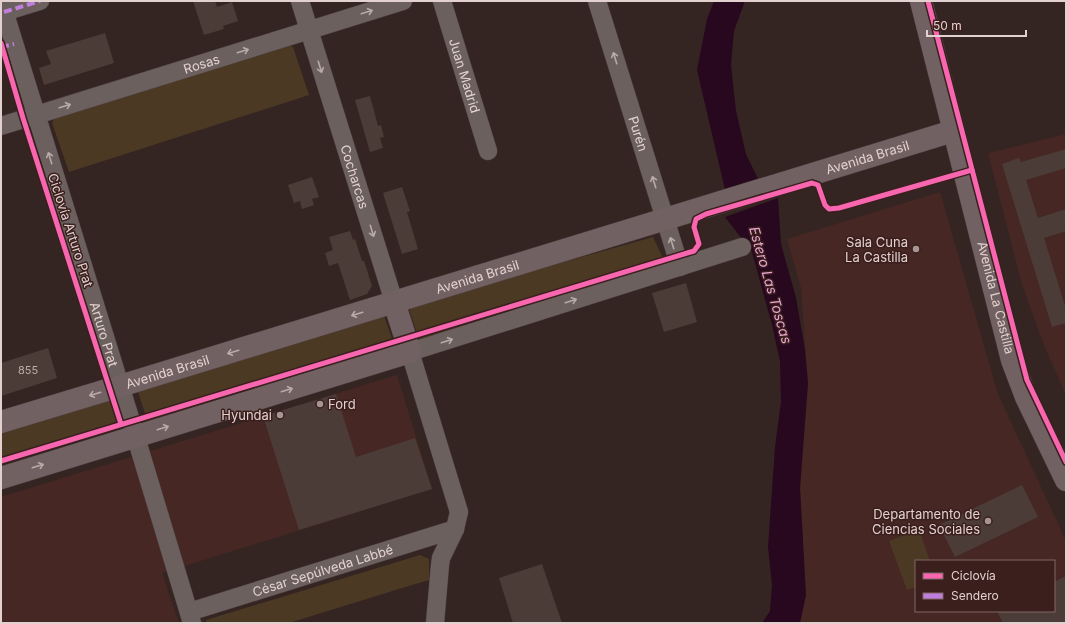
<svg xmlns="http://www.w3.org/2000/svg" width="1067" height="624" viewBox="0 0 1067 624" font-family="Inter,sans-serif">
<rect width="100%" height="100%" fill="#342523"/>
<g fill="#462724" fill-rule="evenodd">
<path d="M1066 134V395L1045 348 1022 285 988 153Z"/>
<path d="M940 192 998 394 1066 541V623H800L806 595 800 488 808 383 801 288 787 239ZM916 561H1054V611H916Z"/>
<path d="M397 375 432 489 162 573 179 623H1V497Z"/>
</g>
<g fill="#4c3923">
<path d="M287 44 293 47 309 95 69 172 52 123 56 115Z"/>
<path d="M653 237 666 265 420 343 408 306Z"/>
<path d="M384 316 395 347 148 422 138 392Z"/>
<path d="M111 391 123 426 1 464V425Z"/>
<path d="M919 530 930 561H916V587L907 590 889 541Z"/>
<path d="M420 555 429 559V580L402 588 289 623H207L206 620Z"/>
</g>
<g fill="#28081e">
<path d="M714 1H745L734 31 731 65 736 111 746 154 759 181 726 194 697 70 707 19Z"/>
<path d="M778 198 781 244 796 298 805 350 808 383 800 488 806 595 800 623H762L770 611 772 585 768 547 775 447 781 402 780 361 772 325 752 252 725 217Z"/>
</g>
<g fill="#4c3c37">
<path d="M193 1H215L217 7 232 2 238 21 223 26 224 29 204 35Z"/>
<path d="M105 33 114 63 44 85 39 68 51 64 46 51Z"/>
<path d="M370 96 378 126 381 125 384 137 380 138 383 148 370 152 355 100Z"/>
<path d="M1066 149V168L1026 180 1038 218 1066 209V231L1044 238 1066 309V323L1052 327 1002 164 1019 158 1021 162Z"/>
<path d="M312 177 319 197 312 199 314 205 302 209 300 201 294 203 288 185Z"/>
<path d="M402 187 410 211 407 212 418 249 402 254 383 193Z"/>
<path d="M350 231 353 240 355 239 362 261H364L372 286 367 294 350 300 338 263 329 266 325 253 333 250 329 237Z"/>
<path d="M686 283 697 322 664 332 652 293Z"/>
<path d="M48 348 57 378 1 396V363Z"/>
<path d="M336 394 356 457 415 438 432 489 299 530 263 416Z"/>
<path d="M1022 485 1038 517 955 557 939 525Z"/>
<path d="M542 564 562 623H513L499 578Z"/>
<path d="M1066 576V623H1003L997 611H1054V582Z"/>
</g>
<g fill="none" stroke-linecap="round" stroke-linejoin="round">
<g stroke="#4f4140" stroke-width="19">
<g id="minor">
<path id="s1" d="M1 1 131 421 192 623"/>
<path id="s2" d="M300 1 394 302"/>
<path id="s3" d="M442 1 488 151"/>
<path id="s4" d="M597 1 680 267"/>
<path d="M4 12 40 1"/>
<path id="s5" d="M1 126 403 1"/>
<path id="s6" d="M189 612 455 529"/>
<path d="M435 623 440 565 441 558 455 529 459 512 410 352 742 247"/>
</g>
</g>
<g stroke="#4f4140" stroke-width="23">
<g id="major">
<path id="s7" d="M921 1 1012 360 1026 397 1066 480"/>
<path id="s8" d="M1 422 120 386 953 131"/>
<path d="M1 478 410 352 394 302"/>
</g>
</g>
<use href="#minor" stroke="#6b605e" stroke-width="18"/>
<use href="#major" stroke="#726162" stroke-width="22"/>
<g stroke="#c07fdc" stroke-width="4" stroke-dasharray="8 4" stroke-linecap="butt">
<path d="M4 12 40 1"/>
<path d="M1 47 14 44"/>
</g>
<g stroke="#3a1f1d" stroke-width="8">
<g id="cycleway">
<path d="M928 1 1027 380 1066 462"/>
<path d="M1 43 23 118 121 424"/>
<path d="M1 461 694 251 699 244 694 227 696 219 706 214 812 183 818 185 825 205 829 209 839 208 972 170"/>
</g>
</g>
<use href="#cycleway" stroke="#f766af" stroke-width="5"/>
</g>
<defs><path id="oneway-shaft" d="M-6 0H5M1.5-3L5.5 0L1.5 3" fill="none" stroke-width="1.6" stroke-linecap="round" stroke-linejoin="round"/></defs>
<g stroke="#b9a9a7">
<use href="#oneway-shaft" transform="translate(367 12) rotate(-17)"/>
<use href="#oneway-shaft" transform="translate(243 51) rotate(-17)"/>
<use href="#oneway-shaft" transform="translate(615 58) rotate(-107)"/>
<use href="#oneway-shaft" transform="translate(320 67) rotate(73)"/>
<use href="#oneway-shaft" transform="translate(65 106) rotate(-17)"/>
<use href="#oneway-shaft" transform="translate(50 158) rotate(-107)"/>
<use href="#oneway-shaft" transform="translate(654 182) rotate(-107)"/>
<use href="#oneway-shaft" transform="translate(372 231) rotate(73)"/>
<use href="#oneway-shaft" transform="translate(672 243) rotate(-107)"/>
<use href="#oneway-shaft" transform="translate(571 301) rotate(-18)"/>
<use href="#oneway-shaft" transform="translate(447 341) rotate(-18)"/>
</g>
<g stroke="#bbaaa9">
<use href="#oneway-shaft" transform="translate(357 314) rotate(163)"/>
<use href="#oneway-shaft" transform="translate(233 352) rotate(163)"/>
<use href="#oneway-shaft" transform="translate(287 390) rotate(-17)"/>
<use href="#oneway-shaft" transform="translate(95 394) rotate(163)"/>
<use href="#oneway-shaft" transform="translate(163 428) rotate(-17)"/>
<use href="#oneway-shaft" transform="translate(38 466) rotate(-17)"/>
</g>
<g fill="#a69593" stroke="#3a1f1d" stroke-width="1.5">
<circle cx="916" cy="249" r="4"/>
<circle cx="320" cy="404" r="4"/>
<circle cx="280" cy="415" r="4"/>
<circle cx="988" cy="521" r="4"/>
</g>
<g text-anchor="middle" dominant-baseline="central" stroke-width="3" stroke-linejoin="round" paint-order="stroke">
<g font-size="11" fill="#bdaca9">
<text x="28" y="370">855</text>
</g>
<g font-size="13" fill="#e3d1cf" stroke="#3a1f1d">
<text stroke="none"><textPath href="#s5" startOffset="210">Rosas</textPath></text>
<text stroke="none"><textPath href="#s3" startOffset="78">Juan Madrid</textPath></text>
<text stroke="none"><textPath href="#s4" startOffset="139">Purén</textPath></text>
<text stroke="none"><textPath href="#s8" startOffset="906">Avenida Brasil</textPath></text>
<text stroke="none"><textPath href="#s2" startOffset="184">Cocharcas</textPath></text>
<text transform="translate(71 230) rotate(72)">Ciclovía Arturo Prat</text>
<text stroke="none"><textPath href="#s8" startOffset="498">Avenida Brasil</textPath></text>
<text stroke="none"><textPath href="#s7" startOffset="306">Avenida La Castilla</textPath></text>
<text stroke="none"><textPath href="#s1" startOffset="349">Arturo Prat</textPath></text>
<text stroke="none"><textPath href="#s8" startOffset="174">Avenida Brasil</textPath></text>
<text stroke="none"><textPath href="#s6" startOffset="140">César Sepúlveda Labbé</textPath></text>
</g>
<g font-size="13" fill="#e3d1cf" stroke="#3a1f1d" text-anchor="end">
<text x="908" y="242">Sala Cuna<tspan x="908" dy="15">La Castilla</tspan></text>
<text x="328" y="404" text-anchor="start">Ford</text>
<text x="272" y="415">Hyundai</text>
<text x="980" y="514">Departamento de<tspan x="980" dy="15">Ciencias Sociales</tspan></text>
</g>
<g font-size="14" font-style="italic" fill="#e9a5d3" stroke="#3a1f1d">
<text transform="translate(771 285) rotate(74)">Estero Las Toscas</text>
</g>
</g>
<rect width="1067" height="624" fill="none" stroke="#e3d1cf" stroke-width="4"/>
<rect x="915" y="560" width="140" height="52" fill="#3a1f1d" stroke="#7e6664"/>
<rect x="923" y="573" width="20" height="6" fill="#f766af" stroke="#7e6664"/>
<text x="951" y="580" font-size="12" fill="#e3d1cf">Ciclovía</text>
<rect x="923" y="593" width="20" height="6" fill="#c07fdc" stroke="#7e6664"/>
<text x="951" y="600" font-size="12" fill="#e3d1cf">Sendero</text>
<path d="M927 30v6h99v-6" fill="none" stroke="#e3d1cf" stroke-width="2"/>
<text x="933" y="30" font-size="12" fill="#e3d1cf" stroke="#3a1f1d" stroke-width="3" paint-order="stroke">50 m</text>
</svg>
